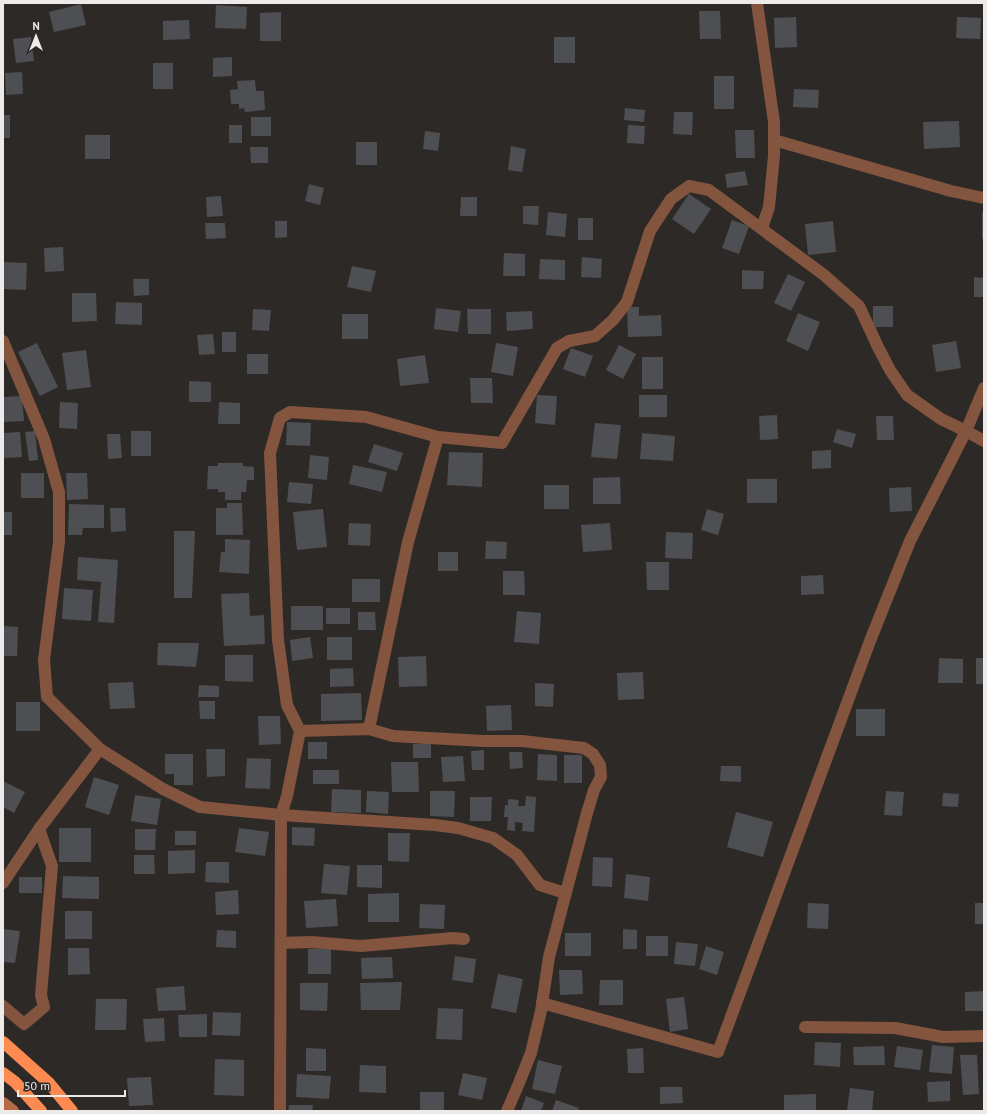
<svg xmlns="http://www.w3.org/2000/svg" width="987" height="1114" viewBox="0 0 987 1114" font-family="'PT Sans',sans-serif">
<rect width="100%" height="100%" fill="#2d2927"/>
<g fill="#4e4f53">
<path d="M81 4 86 25 54 32 49 12Z"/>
<path d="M216 5 247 7 246 29 215 28Z"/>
<path d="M699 11H720L721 39H700Z"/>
<path d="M281 12V41H260V13Z"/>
<path d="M796 17 797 47 775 48 774 18Z"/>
<path d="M957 17 981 18 980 39 956 38Z"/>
<path d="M189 20 190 39 163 40V21Z"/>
<path d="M31 37 34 61 16 63 13 39Z"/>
<rect x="554" y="37" width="21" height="26"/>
<path d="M232 57V76L213 77V58Z"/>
<rect x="153" y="63" width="20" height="26"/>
<path d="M22 72 23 94 6 95 5 73Z"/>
<rect x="714" y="76" width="20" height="33"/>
<path d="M255 80 256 91H264L265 110 245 112 244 108 239 109V104H231L230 90 238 89 237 81Z"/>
<path d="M794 89 819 90 818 108 793 107Z"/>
<path d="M625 108 645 110 644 122 624 120Z"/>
<path d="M674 112H693L692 135 673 134Z"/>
<rect x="3" y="115" width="7" height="23"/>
<rect x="251" y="117" width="20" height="19"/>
<path d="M959 121 960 147 924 149 923 122Z"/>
<rect x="229" y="125" width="13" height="18"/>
<path d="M628 125 645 126 644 144 627 143Z"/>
<path d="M735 130H754L755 158H736Z"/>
<path d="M425 131 440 133 438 151 423 149Z"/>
<rect x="85" y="135" width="25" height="24"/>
<rect x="356" y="142" width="21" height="23"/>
<path d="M511 146 526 149 522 172 508 170Z"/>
<path d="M250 147H268V163H251Z"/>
<path d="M745 171 748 185 727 188 725 174Z"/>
<path d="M309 184 324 188 320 205 305 201Z"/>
<path d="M689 194 711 209 694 234 672 219Z"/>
<path d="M221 196 223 216 207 217 206 197Z"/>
<path d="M461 197H477V216H460Z"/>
<path d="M523 206H539L538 225 523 224Z"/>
<path d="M984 211V239H982V212Z"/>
<path d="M548 212 567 214 565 237 546 235Z"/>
<rect x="578" y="218" width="15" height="22"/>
<path d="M732 220 749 226 739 254 722 248Z"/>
<path d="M275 221H287V237L275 238Z"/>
<path d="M833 221 836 252 808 255 805 224Z"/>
<path d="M205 223H225L226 238 206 239Z"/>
<path d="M63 247 64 271 45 272 44 248Z"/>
<path d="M504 253 525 254V276H503Z"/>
<path d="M582 257 602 259 601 278 581 277Z"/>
<path d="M540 259 565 260V280L539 279Z"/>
<path d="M3 262 27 263 26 290 3 289Z"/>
<path d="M352 266 376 271 371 292 347 287Z"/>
<path d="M742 270 764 271 763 289H742Z"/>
<path d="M788 274 805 282 791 311 774 303Z"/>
<path d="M974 277 984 278V297H974Z"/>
<path d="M133 279H149V295L134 296Z"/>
<path d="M72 293H96L97 321 72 322Z"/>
<path d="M116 302 142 303V325L115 324Z"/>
<rect x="873" y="306" width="20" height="21"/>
<path d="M627 307H639V316L661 315 662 336 628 337Z"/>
<path d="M436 308 461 311 458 332 434 329Z"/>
<path d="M253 309 271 310 269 331 252 330Z"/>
<path d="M467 309H491V334H468Z"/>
<path d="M532 311 533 329 507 331 506 312Z"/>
<path d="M798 313 820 322 808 351 786 341Z"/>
<rect x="342" y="314" width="26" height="25"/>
<rect x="222" y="332" width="14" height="20"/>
<path d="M213 334 215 354 199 355 197 335Z"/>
<path d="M956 341 961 368 936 372 932 345Z"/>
<path d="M37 343 58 387 40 396 18 352Z"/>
<path d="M496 343 518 347 513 376 491 372Z"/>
<path d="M619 345 636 354 623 379 606 370Z"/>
<path d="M571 348 593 356 585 377 563 369Z"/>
<path d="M86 350 91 387 67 390 62 353Z"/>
<rect x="247" y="354" width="21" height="20"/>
<path d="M425 355 429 383 400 386 397 359Z"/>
<rect x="642" y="357" width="21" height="32"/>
<path d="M470 378H492L493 403H471Z"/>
<path d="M189 381 211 382V402H189Z"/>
<path d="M537 395 557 396 555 425 535 423Z"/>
<rect x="639" y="395" width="28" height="22"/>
<path d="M22 396 24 421 3 422V397Z"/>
<path d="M60 402 78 403 77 429 59 428Z"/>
<path d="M219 402 240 403V424H218Z"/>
<path d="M777 415 778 439 760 440 759 416Z"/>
<path d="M876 416H893L894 440H877Z"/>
<path d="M287 422 311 423 310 446 286 445Z"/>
<path d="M595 423 621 425 617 459 591 457Z"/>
<path d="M837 429 856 434 852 448 833 442Z"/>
<path d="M35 431 38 460 29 461 25 432Z"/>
<rect x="131" y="431" width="20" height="25"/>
<path d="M20 432 22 457 3 458V433Z"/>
<path d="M642 433 675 436 673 461 640 459Z"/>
<path d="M107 434H120L122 458 108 459Z"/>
<path d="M374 444 403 453 397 471 368 462Z"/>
<path d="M831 450V468L812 469V451Z"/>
<path d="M449 452 483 453 482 487 447 485Z"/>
<path d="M310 455 329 457 327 480 308 478Z"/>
<path d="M218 463H243V466L254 467V480H247L246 492H241V500H225V492H218V489H207L208 466H218Z"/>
<path d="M353 465 387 472 382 492 349 484Z"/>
<rect x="21" y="473" width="23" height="25"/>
<path d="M66 473H87L88 499 67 500Z"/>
<path d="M620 477 621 504H593V478Z"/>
<rect x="747" y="479" width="30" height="24"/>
<path d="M289 482 313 484 311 504 287 502Z"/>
<rect x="544" y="485" width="25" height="24"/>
<path d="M911 487 912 511 890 512 889 488Z"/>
<path d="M227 503H242L243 535H216V508H227Z"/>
<path d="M69 504 104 505V528H83L82 535H68Z"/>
<path d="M110 508H125L126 531 111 532Z"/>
<path d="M323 509 327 547 297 550 293 512Z"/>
<path d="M707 509 724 514 718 535 701 530Z"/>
<rect x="3" y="512" width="9" height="23"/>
<path d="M349 523 371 524 370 546 348 545Z"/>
<path d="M610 523 612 550 583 552 581 525Z"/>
<path d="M174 531H195L192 598H174Z"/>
<path d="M666 532 693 533 692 559 665 558Z"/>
<path d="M225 539 250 540 249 574 219 572 221 552H225Z"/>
<path d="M486 541 507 542 506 559H485Z"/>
<rect x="438" y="552" width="20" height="19"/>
<path d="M78 557 118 560 114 623 98 622 101 582 77 580Z"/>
<path d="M646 562H669V590H647Z"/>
<path d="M503 571H524L525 595H503Z"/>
<path d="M823 575 824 594 801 595V576Z"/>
<rect x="352" y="579" width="28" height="23"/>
<path d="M64 588 93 590 91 621 62 619Z"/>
<path d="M249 593 250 616 264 615 265 644 224 646 221 594Z"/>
<rect x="291" y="606" width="32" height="24"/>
<rect x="326" y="608" width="24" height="16"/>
<path d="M517 611 541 613 539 644 514 642Z"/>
<path d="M358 612H375L376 630H358Z"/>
<path d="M3 626 18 627 17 656H3Z"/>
<path d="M310 637 313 658 292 661 290 640Z"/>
<rect x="327" y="637" width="25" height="23"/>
<path d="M158 643H199L196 667 157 665Z"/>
<path d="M225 655H253V682L225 681Z"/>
<path d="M426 656 427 686 399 687 398 657Z"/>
<path d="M939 658 963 659V683H938Z"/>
<rect x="976" y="658" width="8" height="26"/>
<path d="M353 668 354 686 330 687V669Z"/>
<path d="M643 672 644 699 618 700 617 673Z"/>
<path d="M133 682 135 708 110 709 108 683Z"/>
<path d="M535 683 554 684 553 707 535 706Z"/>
<path d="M199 685 219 686V697H198Z"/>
<path d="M361 693 362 720 321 721V694Z"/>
<path d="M199 701H215V719H200Z"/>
<rect x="16" y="702" width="24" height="29"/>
<path d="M511 705 512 730 487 731 486 706Z"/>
<rect x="856" y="709" width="29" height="27"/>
<path d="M258 716H280L281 744 259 745Z"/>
<rect x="308" y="742" width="19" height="17"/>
<path d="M431 743V758H413V744Z"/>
<path d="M206 749H225V776L207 777Z"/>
<path d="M484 750V770H472L471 751Z"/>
<path d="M509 752H522L523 768 510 769Z"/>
<path d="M165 754H193V785H174V774H165Z"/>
<path d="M538 754 557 755V781L537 780Z"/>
<rect x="564" y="755" width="18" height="28"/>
<path d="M463 756 465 781 443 782 441 757Z"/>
<path d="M247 758 271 759 270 789 245 788Z"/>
<path d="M391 762H418L419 792H392Z"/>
<path d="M721 766H741V782L720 781Z"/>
<rect x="313" y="770" width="26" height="14"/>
<path d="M94 777 119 785 109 815 85 807Z"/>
<path d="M3 781 25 792 14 813 3 807Z"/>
<path d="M332 789 361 790V813L331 812Z"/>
<path d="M367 791 389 792 388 814 366 812Z"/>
<path d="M430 791H455L454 817 430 816Z"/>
<path d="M886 791 904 792 902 816 884 815Z"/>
<path d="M943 793 959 794 958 807 942 806Z"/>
<path d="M135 795 161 799 157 825 131 821Z"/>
<path d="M526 796 536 797 534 832 522 831 523 823 515 822V831L507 830 508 817H504L505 805H508V799L519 800 518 806H525Z"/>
<path d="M470 797H492L491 821H470Z"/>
<path d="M736 812 773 822 763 857 727 847Z"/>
<path d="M292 827 315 828 314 846 292 845Z"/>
<rect x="59" y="828" width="32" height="34"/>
<path d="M239 828 269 832 265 856 235 852Z"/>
<path d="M135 829H156L155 850H135Z"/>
<rect x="175" y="831" width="21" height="14"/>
<path d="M388 833H410L409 862 388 861Z"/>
<path d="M195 850V873L168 874V851Z"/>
<path d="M134 855H154L155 874H134Z"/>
<path d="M593 857 613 858 612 887 592 886Z"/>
<path d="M206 862H229V883L205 882Z"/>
<path d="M324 864 350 866 347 895 321 893Z"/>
<path d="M357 865H382V888L357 887Z"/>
<path d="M626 874 650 877 648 901 624 898Z"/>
<path d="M63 876 99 877V899L62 898Z"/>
<rect x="19" y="877" width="23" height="16"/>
<path d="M238 890 239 914 216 915 215 892Z"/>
<path d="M399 893V922H368V894Z"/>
<path d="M336 899 338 926 306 928 304 901Z"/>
<path d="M808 903 829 904 828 929 807 928Z"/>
<rect x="975" y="903" width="9" height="21"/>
<path d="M420 904 445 905 444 929 419 928Z"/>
<rect x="65" y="911" width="27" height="28"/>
<path d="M3 929 20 931 15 963 3 962Z"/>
<path d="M623 929 637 930V949H623Z"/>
<path d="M217 930 236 931V948L216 947Z"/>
<rect x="565" y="933" width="26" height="23"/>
<rect x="646" y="936" width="22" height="20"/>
<path d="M676 942 698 944 695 966 674 964Z"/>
<path d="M706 946 724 952 717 975 699 969Z"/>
<path d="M68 948H89L90 974 68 975Z"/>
<rect x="308" y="949" width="23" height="25"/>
<path d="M455 956 476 959 473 983 452 980Z"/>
<path d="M392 957 393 978 362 979 361 958Z"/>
<path d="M559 970H582L583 994 560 995Z"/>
<path d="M498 974 523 979 516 1013 491 1008Z"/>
<path d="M600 980H623V1005H599Z"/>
<path d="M402 982 400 1010H361L360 983Z"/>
<path d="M300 983H328L327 1011 300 1010Z"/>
<path d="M184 986 186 1010 158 1011 156 988Z"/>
<path d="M984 991V1011H965V992Z"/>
<path d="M684 997 688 1029 670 1032 666 999Z"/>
<path d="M96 999H127L126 1030H95Z"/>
<path d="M438 1008 463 1009 462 1040 436 1039Z"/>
<path d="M213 1012 241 1013 240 1036 212 1035Z"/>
<path d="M207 1014V1037H179L178 1015Z"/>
<path d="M164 1018 165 1041 145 1042 143 1019Z"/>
<path d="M815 1042 841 1043 840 1067 814 1065Z"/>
<path d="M932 1045 954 1047 952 1074 929 1072Z"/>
<path d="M884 1046 885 1065H854L853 1047Z"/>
<path d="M897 1046 923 1050 920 1070 894 1067Z"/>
<path d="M306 1048 326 1049V1071H306Z"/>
<path d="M643 1048 644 1073H628L627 1049Z"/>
<path d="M960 1055H977L979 1094 963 1095Z"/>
<path d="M215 1059 244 1060V1096L214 1095Z"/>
<path d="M538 1060 562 1066 555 1094 532 1089Z"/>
<path d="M360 1065 386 1066V1093L359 1092Z"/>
<path d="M463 1073 487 1078 482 1100 458 1095Z"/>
<path d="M297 1074 331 1076 329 1099 296 1097Z"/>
<path d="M151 1077 153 1105 129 1106 127 1078Z"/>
<path d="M950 1081V1101L928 1102 927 1082Z"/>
<path d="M660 1087H682L683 1103 660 1104Z"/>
<path d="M850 1088 874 1091 872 1111H847Z"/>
<rect x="420" y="1092" width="24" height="19"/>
<path d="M816 1094V1111H784V1095Z"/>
<path d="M526 1096 544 1103 541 1111H521Z"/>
<path d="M556 1100 579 1108 578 1111H552Z"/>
<path d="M289 1105H313L312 1111H288Z"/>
</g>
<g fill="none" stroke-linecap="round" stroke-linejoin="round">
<g stroke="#83543e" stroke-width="12">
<path d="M757 3 774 122V156L769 207 762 228"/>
<path d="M774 140 951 191 984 198"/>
<path d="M3 341 44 439 59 492V542L44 660 47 697 100 749 163 789 200 807 281 815 435 825 458 828 493 838 517 855 540 885 565 893"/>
<path d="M369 729 408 542 438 437"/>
<path d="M300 731 369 729 393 736 484 741H522L584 748 593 754 600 765 601 777 594 790 587 813 549 957 541 1011 531 1053 519 1083 507 1111"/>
<path d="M3 883 39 829 100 749"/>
<path d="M281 943 311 942 361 946 453 938 464 939"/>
<path d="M542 1003 718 1052 870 641 910 541 966 431 984 388"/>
<path d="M3 1006 24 1024 44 1007 41 995 52 866 39 829"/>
<path d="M805 1027 895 1028 943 1037 984 1036"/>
<path d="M280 1111 281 815 287 796 300 731 287 705 278 640 270 453 280 418 290 412 366 417 438 437 502 443 557 348 569 341 595 336 613 320 627 302 650 231 671 199 689 186 709 190 824 275 859 306 878 347 890 370 907 395 941 419 966 431 984 441"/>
</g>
<path stroke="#b56b47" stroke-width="12" d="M3 1103 13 1111"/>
<g stroke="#fd8a50" stroke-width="12">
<path d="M3 1042 49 1083 72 1111"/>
<path d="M3 1073 15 1082 41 1111"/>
</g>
</g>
<rect width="987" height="1114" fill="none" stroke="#edeae9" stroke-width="8"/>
<g transform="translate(36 36)" stroke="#2d2927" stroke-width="3" paint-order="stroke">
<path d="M0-3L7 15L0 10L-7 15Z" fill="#edeae9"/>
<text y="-6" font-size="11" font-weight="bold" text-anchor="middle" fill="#edeae9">N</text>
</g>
<path d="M18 1090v6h107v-6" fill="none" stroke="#edeae9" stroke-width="2"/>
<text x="24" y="1090" font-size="12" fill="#edeae9" stroke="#2d2927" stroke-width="3" paint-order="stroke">50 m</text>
</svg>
